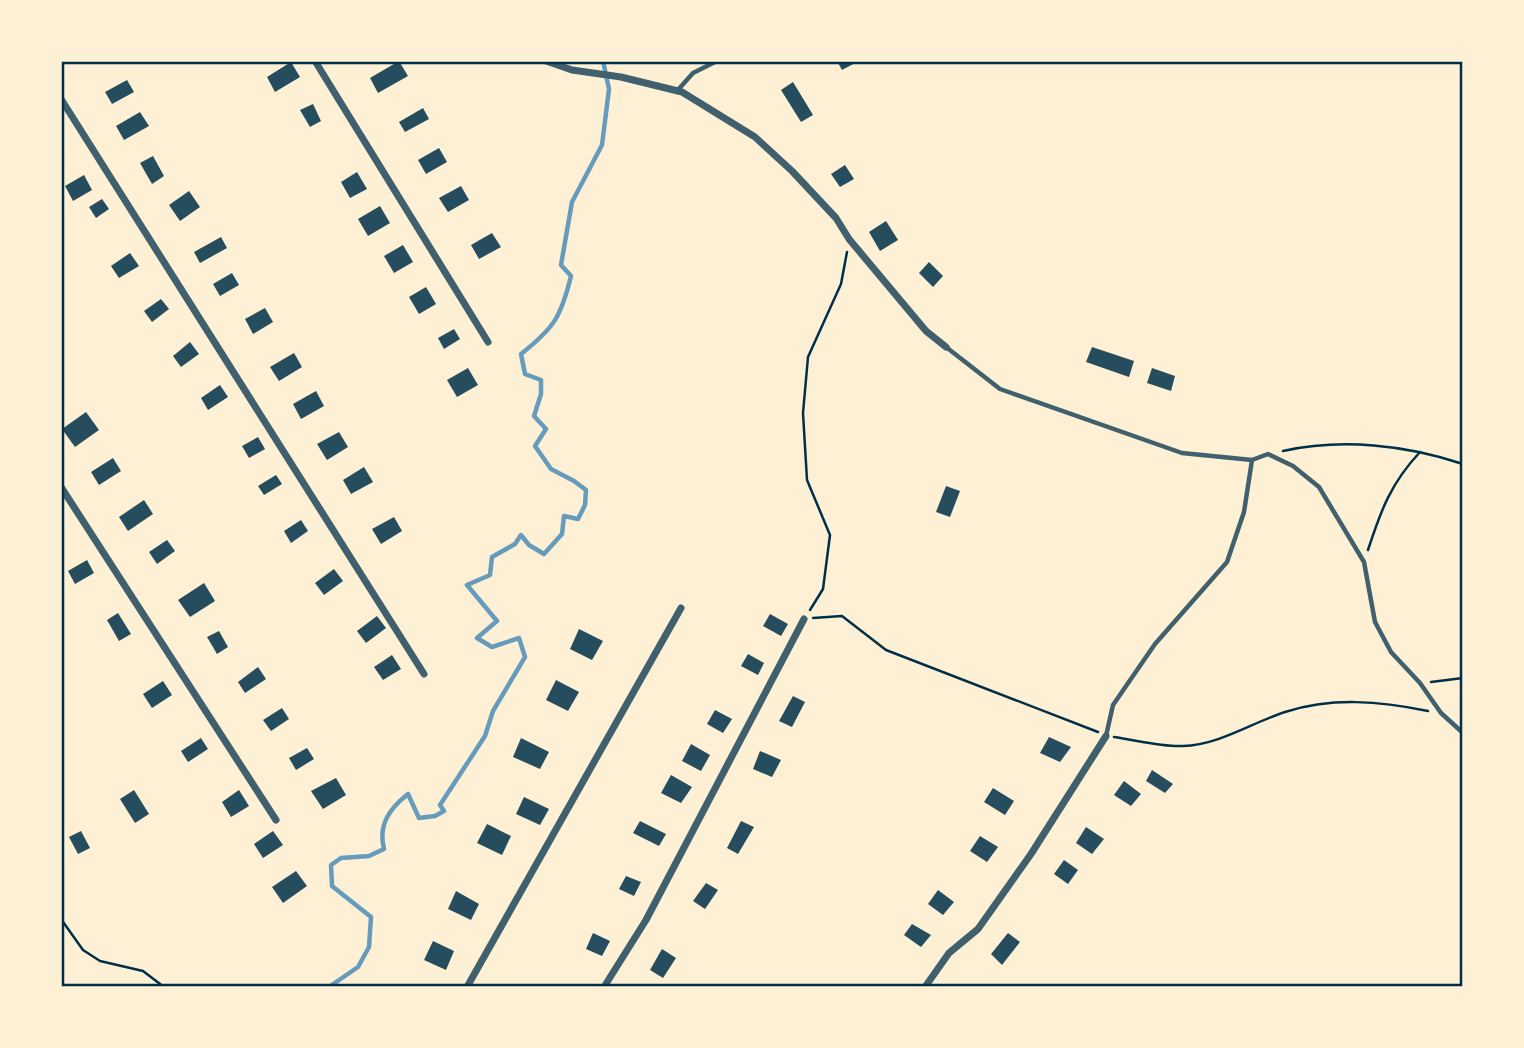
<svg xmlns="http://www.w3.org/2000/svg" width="1524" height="1048" viewBox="0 0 1524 1048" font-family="'Fira Sans Condensed',sans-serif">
<rect width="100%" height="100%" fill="#fdf0d5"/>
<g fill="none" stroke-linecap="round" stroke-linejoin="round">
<path stroke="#669bbc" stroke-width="4.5" d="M329 987 358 967 369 947 371 917 332 886 331 865 341 858 369 856 384 849C378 825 389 809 408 794L419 818 435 816 444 811 440 805 485 736 493 711 525 657 519 638 492 647 477 638 497 621 467 585 490 575 492 557 515 544 521 535 529 545 544 554 562 534 564 516 578 519 585 505 586 490 574 481 551 469 535 446 546 429 534 416 541 394V380L525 374 521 354C554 328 561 317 571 276L561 265 572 202 602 145 609 89 603 61"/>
</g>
<g fill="#264d5e">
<path d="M399 61 408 76 378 93 370 78Z"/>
<path d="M837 61H859L842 70Z"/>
<path d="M291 62 300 77 275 92 267 77Z"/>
<path d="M127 80 134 92 112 104 105 92Z"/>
<path d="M793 82 813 115 801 122 781 90Z"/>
<path d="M313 104 321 121 310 127 300 110Z"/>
<path d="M423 108 429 119 405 132 399 122Z"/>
<path d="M140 112 149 126 124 140 116 126Z"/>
<path d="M439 148 447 162 426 174 418 160Z"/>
<path d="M153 156 164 176 152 184 140 163Z"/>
<path d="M845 165 854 179 840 187 831 174Z"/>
<path d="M357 172 367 189 350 198 341 182Z"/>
<path d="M84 175 92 190 73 201 65 186Z"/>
<path d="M461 186 469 200 448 212 439 198Z"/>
<path d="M189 191 200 207 180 221 169 205Z"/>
<path d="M102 199 109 209 96 218 89 207Z"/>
<path d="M380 206 390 223 368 236 358 219Z"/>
<path d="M886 221 898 240 880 251 869 232Z"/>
<path d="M492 233 501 247 479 259 471 245Z"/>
<path d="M221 237 227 248 200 263 194 252Z"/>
<path d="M403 245 413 262 394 273 384 256Z"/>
<path d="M130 253 139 266 119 278 111 266Z"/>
<path d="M929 262 943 276 933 287 919 273Z"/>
<path d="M232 273 239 285 220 296 213 284Z"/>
<path d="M426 287 436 304 419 314 409 297Z"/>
<path d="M161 299 169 309 152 322 144 311Z"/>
<path d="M265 308 273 322 253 334 245 319Z"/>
<path d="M454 329 460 339 444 349 438 338Z"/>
<path d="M190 342 199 354 181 367 173 356Z"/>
<path d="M1092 347 1134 361 1129 377 1086 362Z"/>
<path d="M294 353 302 367 279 381 270 367Z"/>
<path d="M468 368 478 385 457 397 447 380Z"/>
<path d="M1152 368 1175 376 1171 391 1147 383Z"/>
<path d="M220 385 228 397 208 410 201 398Z"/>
<path d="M316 391 324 406 301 419 293 404Z"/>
<path d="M86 412 99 430 75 447 62 429Z"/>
<path d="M339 432 348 447 327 460 317 444Z"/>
<path d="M258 437 265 449 249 458 242 446Z"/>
<path d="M113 458 121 471 99 485 91 472Z"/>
<path d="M364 467 373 482 351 494 343 480Z"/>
<path d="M276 475 282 484 264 495 258 486Z"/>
<path d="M946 486 960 491 950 517 936 512Z"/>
<path d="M144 500 153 514 128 531 119 517Z"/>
<path d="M394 517 402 531 381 544 372 529Z"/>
<path d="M301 520 308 531 291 543 284 531Z"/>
<path d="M167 540 175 551 157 564 149 552Z"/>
<path d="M87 560 94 573 75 584 68 571Z"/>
<path d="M334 569 343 581 324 595 315 583Z"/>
<path d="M204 583 215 601 190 617 178 600Z"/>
<path d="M118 613 131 634 119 641 107 620Z"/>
<path d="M770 614 788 624 781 636 763 626Z"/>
<path d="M377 616 386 628 366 643 357 631Z"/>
<path d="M579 629 603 641 592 660 570 649Z"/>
<path d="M219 631 228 647 217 654 207 637Z"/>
<path d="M748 654 764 663 758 675 741 666Z"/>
<path d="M392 655 401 669 383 680 374 667Z"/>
<path d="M258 667 266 679 245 693 238 682Z"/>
<path d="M556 680 579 692 568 711 546 700Z"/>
<path d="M163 681 172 695 152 708 143 694Z"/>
<path d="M793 696 805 702 792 727 779 721Z"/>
<path d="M282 708 289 719 271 731 263 720Z"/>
<path d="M715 710 732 719 723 733 707 724Z"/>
<path d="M1049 737 1071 747 1060 762 1040 753Z"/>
<path d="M201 738 208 749 188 762 181 751Z"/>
<path d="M521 738 549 752 540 769 513 757Z"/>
<path d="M691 744 710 755 701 771 682 761Z"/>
<path d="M307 748 314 759 296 770 289 758Z"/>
<path d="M760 751 781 760 772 777 753 769Z"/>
<path d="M1152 770 1173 784 1165 793 1146 781Z"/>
<path d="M671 775 692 787 681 803 661 793Z"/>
<path d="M336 778 346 795 323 809 311 791Z"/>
<path d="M1124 781 1141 794 1131 806 1114 795Z"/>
<path d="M993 788 1014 801 1005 815 984 802Z"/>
<path d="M134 790 149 814 135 823 120 799Z"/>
<path d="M239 790 249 806 231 817 222 802Z"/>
<path d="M524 797 549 809 540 825 516 814Z"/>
<path d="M640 821 666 834 659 846 633 833Z"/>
<path d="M741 821 754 827 738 854 727 848Z"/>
<path d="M487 824 511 836 502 855 477 843Z"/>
<path d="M1086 827 1104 839 1092 854 1076 843Z"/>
<path d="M81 831 90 848 78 854 69 837Z"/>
<path d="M273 831 283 845 263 858 254 844Z"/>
<path d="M980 836 998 847 987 862 970 851Z"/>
<path d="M1064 860 1078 870 1068 884 1054 874Z"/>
<path d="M296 871 307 886 283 903 272 887Z"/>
<path d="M626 876 641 882 634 896 619 889Z"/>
<path d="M706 883 718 890 705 909 693 901Z"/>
<path d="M938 890 954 902 943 915 928 904Z"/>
<path d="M456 891 479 904 471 920 448 909Z"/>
<path d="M912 924 931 935 921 947 904 935Z"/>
<path d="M593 933 610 941 602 956 586 949Z"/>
<path d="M1008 933 1020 942 1002 965 991 954Z"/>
<path d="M433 941 454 951 446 970 424 960Z"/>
<path d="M662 949 676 958 663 978 650 970Z"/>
</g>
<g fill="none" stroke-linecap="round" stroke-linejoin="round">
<g stroke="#003049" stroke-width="2.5">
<path d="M1283 451C1342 438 1406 445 1463 464"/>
<path d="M1368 550C1381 510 1391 483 1420 452"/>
<path d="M810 610 823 589 830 535 807 480 803 413 808 357 841 284 847 252"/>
<path d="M813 618 842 616 886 650 1098 732"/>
<path d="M1431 682 1463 678"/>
<path d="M1114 737C1136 740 1161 747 1183 746 1219 745 1251 723 1285 712 1332 697 1380 701 1428 711"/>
<path d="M61 919 83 950 100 961 143 971 164 987"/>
</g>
<g stroke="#3f606c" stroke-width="4.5">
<path d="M677 91 693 73 717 61"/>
<path d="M946 347 1000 389 1182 453 1252 460 1268 454 1293 466 1319 487 1364 562 1375 622 1391 652 1420 683 1441 713 1463 733"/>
<path d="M1106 736 1113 705 1155 644 1227 562 1244 512 1252 460"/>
</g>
<g stroke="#3f606c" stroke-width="7">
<path d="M315 61 488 342"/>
<path d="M546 61 572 70 621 77 682 92 755 137 792 171 836 218 849 239 926 331 946 347"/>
<path d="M61 99 424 674"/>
<path d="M61 487 276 820"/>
<path d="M467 987 681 608"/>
<path d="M604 987 646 920 804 619"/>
<path d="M925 987 949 953 978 929 1031 854 1106 736"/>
</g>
</g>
<rect width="1524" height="1048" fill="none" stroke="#fdf0d5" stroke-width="126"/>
<rect x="63" y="63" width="1398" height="922" fill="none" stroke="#003049" stroke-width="2.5"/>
</svg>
